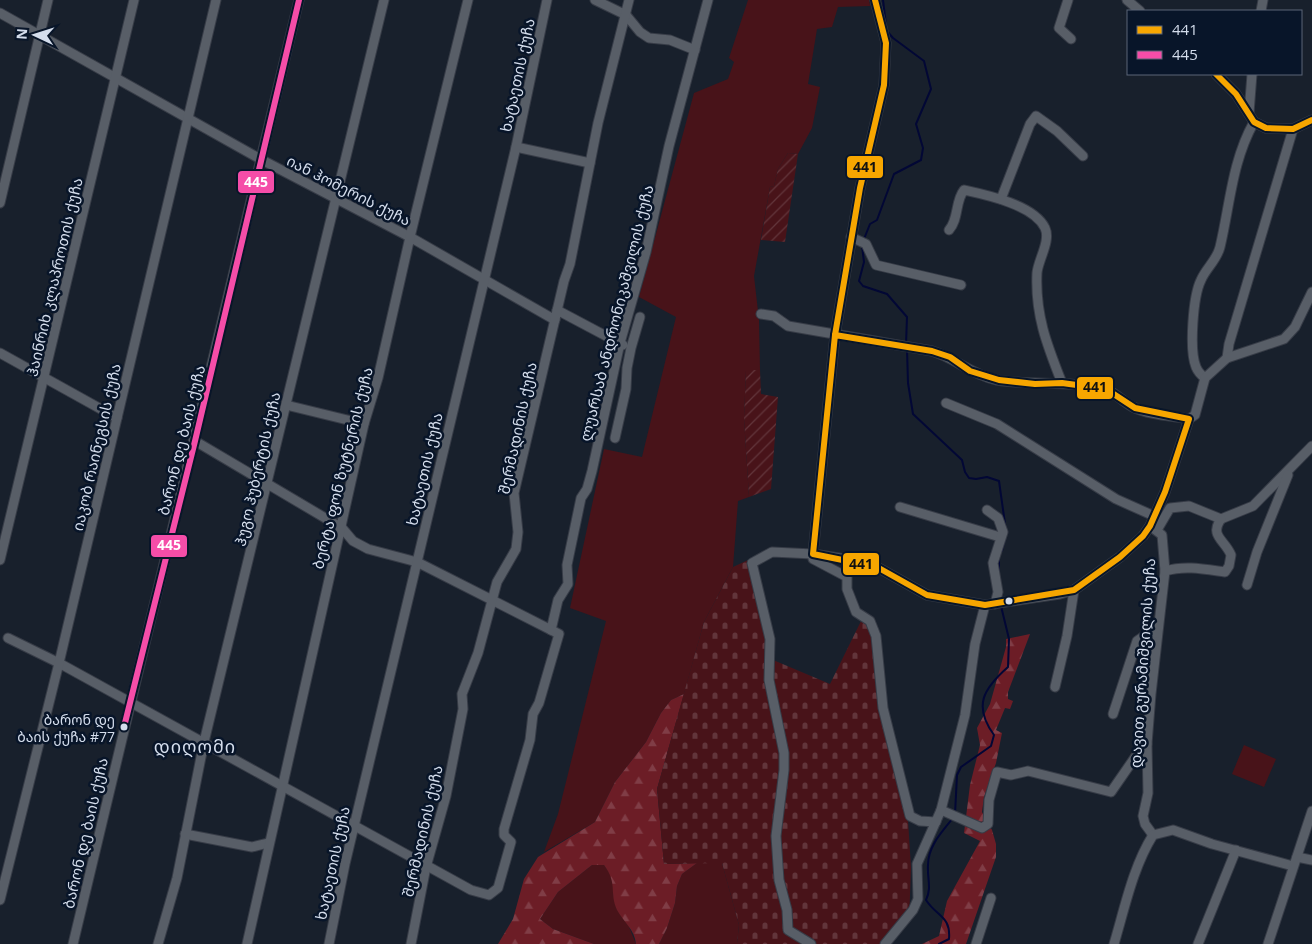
<svg xmlns="http://www.w3.org/2000/svg" width="1312" height="944" viewBox="0 0 1312 944" font-family="'Open Sans','Noto Sans Georgian',sans-serif">
<defs>
<pattern id="forest-firs" width="22" height="20" patternUnits="userSpaceOnUse" patternTransform="scale(1.25)"><rect width="22" height="20" fill="#6c1d26"/><path d="M5 1l3.5 6h-7zM16 11l3.5 6h-7z" fill="#803d46"/></pattern>
<pattern id="cemetery-stones" width="16" height="16" patternUnits="userSpaceOnUse" patternTransform="scale(1.25)"><rect width="16" height="16" fill="#481319"/><path d="M2 7V4a2 2 0 0 1 4 0v3zM10 15v-3a2 2 0 0 1 4 0v3z" fill="#62353b"/></pattern>
<pattern id="garden-furrows" width="10" height="10" patternUnits="userSpaceOnUse" patternTransform="scale(1.25)"><rect width="10" height="10" fill="#481319"/><path d="M-1 1l2-2M0 10L10 0M9 11l2-2" fill="none" stroke="#62353b"/></pattern>
</defs>
<rect width="100%" height="100%" fill="#18202c"/>
<g fill="#481319">
<path d="M748 0H869L870 6 838 7 832 27 817 29 808 84 820 87 812 128 798 154 788 153 778 169 774 186 770 187 754 276 759 320 760 370 746 371 744 418 749 497 738 501 733 567 704 622 684 694 671 700 661 713 646 742 615 782 595 822 544 852 558 814 606 621 570 608 604 449 642 457 676 317 639 297 694 93 728 79 734 62 729 58Z"/>
<path d="M1244 745 1276 759 1264 787 1232 774Z"/>
<path d="M697 863H722L739 925 737 944H659L667 928 675 903 677 886 682 874Z"/>
<path d="M592 865H604L613 877V894L618 911 627 922 636 944H594L553 929 540 919 558 892Z"/>
</g>
<g fill="url(#forest-firs)">
<path d="M1030 634 1008 692V699L1013 701 1010 709 1005 708 996 730 1002 733 996 763 984 797 982 812 992 830 996 844V857L966 944H922L939 936 947 901 980 841 964 833 970 785 980 745 977 728 990 704 1006 647V639Z"/>
<path d="M684 694 657 789 664 864 697 863 682 874 677 886 675 903 667 928 659 944H636C635 930 623 921 617 910 609 891 618 884 604 865H592L558 892 540 919 553 929 594 944H498L513 919 524 879 538 857 595 822 615 782 646 742 661 713 671 700Z"/>
</g>
<path fill="url(#cemetery-stones)" d="M748 560 766 633V657L830 684 863 617 876 644 880 701 908 820 911 868 909 922 889 944H737L739 925 722 863 664 864 657 789 704 622 733 567Z"/>
<g fill="url(#garden-furrows)">
<path d="M788 153 798 154 785 242 761 240 770 187 774 186 778 169Z"/>
<path d="M746 370H760L761 394 778 397 771 489 749 497 744 418Z"/>
</g>
<g fill="none" stroke-linecap="round" stroke-linejoin="round">
<g stroke="#020735" stroke-width="2">
<path d="M883 0 886 25"/>
<path d="M864 239 870 224 877 220 894 174 921 160 923 148 916 124 931 89 924 61 893 38 886 30"/>
<path d="M862 246 864 262 859 281 863 286 887 294 907 317 906 344"/>
<path d="M907 349 908 383 913 414 962 460 965 472 969 478 976 479 987 477 999 481 1006 531"/>
<path d="M1002 551 1005 539"/>
<path d="M999 557V573"/>
<path d="M955 814 957 775 961 767 991 746 994 735C973 706 983 689 1008 667L1009 639 1001 606"/>
<path d="M939 944 949 939C951 916 937 917 926 900 932 888 927 878 928 865 928 846 942 832 953 818"/>
</g>
<g stroke="#373c47" stroke-width="11">
<g id="minor">
<path d="M595 0 626 15 640 32 649 38 670 40 695 50"/>
<path d="M875 0 886 43 884 85 860 188 835 335 813 554V559L847 577V589L856 612 870 621 876 636 883 708 910 816 920 821 936 822"/>
<path d="M1068 0 1059 28 1071 39"/>
<path d="M1127 0 1140 11"/>
<path d="M1261 11 1263 0"/>
<path d="M0 13 262 160 410 237 555 320"/>
<path d="M1216 74 1236 94 1254 122 1266 128 1293 129 1312 120"/>
<path d="M1249 113 1252 74"/>
<path d="M516 147 590 163"/>
<path d="M1001 199 1030 124 1036 116 1057 131 1083 156"/>
<path d="M0 203 48 0"/>
<path d="M949 230C959 219 955 201 964 190 987 195 1034 205 1045 228 1051 241 1038 260 1037 273 1035 315 1047 345 1062 383"/>
<path d="M851 237 866 244 876 265 961 285"/>
<path d="M557 310 623 345"/>
<path d="M761 314 774 316 788 326 932 351C955 358 972 375 997 380 1033 386 1069 380 1104 389 1114 391 1123 402 1133 407 1149 415 1172 416 1189 419"/>
<path d="M0 353 117 418"/>
<path d="M1227 358 1229 344 1293 129"/>
<path d="M1205 378C1201 375 1198 372 1196 367 1189 350 1193 296 1201 280 1206 268 1217 260 1220 247 1230 205 1232 161 1254 122"/>
<path d="M946 403 997 424 1116 499 1154 516"/>
<path d="M286 405 364 424"/>
<path d="M615 438 626 389 627 368 631 348 640 317"/>
<path d="M900 507 1000 537"/>
<path d="M987 510 998 518 1003 532 993 563 998 592 995 604"/>
<path d="M1150 526 1162 535 1165 571 1151 694 1147 744 1148 793 1143 816 1145 824 1153 835"/>
<path d="M1157 530 1170 508 1189 506 1221 519 1253 506 1312 446"/>
<path d="M0 560 134 0"/>
<path d="M1165 571C1185 565 1204 569 1225 572L1229 566 1231 555C1225 540 1209 536 1221 519"/>
<path d="M1247 585 1257 552 1288 475"/>
<path d="M551 630 558 600 568 584 567 565 581 498 587 489 592 471 620 343 646 252 669 146 708 0"/>
<path d="M8 638 59 663 471 890 489 895 498 888 511 842 504 835V829L530 740 533 714 539 703 559 634 417 562 368 549 353 541 342 528 195 441"/>
<path d="M1055 687 1067 636 1074 590"/>
<path d="M1113 714 1137 641 1147 634 1157 633"/>
<path d="M941 810 982 828 988 824 989 800 997 772 1011 775 1028 771 1111 792 1138 753 1147 744"/>
<path d="M185 834 252 847 268 843"/>
<path d="M1297 857 1312 860"/>
<path d="M0 900 59 663 216 0"/>
<path d="M73 944 299 0"/>
<path d="M158 944 177 878 204 742 384 0"/>
<path d="M247 944 364 424 378 378 410 237 468 0"/>
<path d="M329 944 345 864 516 147 547 0"/>
<path d="M411 944 426 867 446 796 463 709 462 694 478 653 497 582 516 549 518 532 514 493 564 281 570 264 598 123 629 0"/>
<path d="M811 944 788 930 787 910 779 880 776 836 784 770V753L769 680 770 639 752 563 772 552 813 554 851 560 877 567 927 595 985 605 1060 594 1074 590 1120 557 1143 536 1150 526 1165 492 1189 419 1195 415 1205 378 1227 358 1284 339 1295 327 1312 292"/>
<path d="M885 944 913 910 918 899 917 864 941 810 965 715 975 644 985 605"/>
<path d="M976 944 991 898"/>
<path d="M1114 944C1125 907 1133 867 1153 835L1173 830 1212 844 1293 866"/>
<path d="M1198 944 1236 850"/>
<path d="M1268 944 1312 811"/>
</g>
</g>
<use href="#minor" stroke="#585e67" stroke-width="9"/>
<g stroke="#081529" stroke-width="10">
<g id="bus-1">
<path d="M1216 74 1236 94 1254 122 1266 128 1293 129 1312 120"/>
<path d="M835 335 932 351 950 357 970 371 999 380 1035 384 1062 383 1106 389 1135 408 1189 419 1165 492 1150 526 1143 536 1120 557 1074 590 985 605 927 595 877 567 813 554Z"/>
<path d="M835 335 860 188 884 85 886 43 875 0"/>
</g>
</g>
<g stroke="#081529" stroke-width="10">
<path id="bus-2" d="M124 727 195 441 299 0"/>
</g>
<use href="#bus-1" stroke="#f7a600" stroke-width="6"/>
<use href="#bus-2" stroke="#f54da8" stroke-width="6"/>
</g>
<g fill="#d4ddec" stroke="#081529" stroke-width="2">
<circle cx="1009" cy="601" r="4.5"/>
<circle cx="124" cy="727" r="4.5"/>
</g>
<g text-anchor="middle" dominant-baseline="central" stroke-width="5" stroke-linejoin="round" paint-order="stroke">
<g font-size="14" fill="#d4ddec" stroke="#081529" text-anchor="end">
<text x="115" y="719">ბარონ დე<tspan x="115" dy="17">ბაის ქუჩა #77</tspan></text>
</g>
<g font-size="15" fill="#d4ddec" stroke="#081529">
<text transform="translate(517 75) rotate(-78)">ხატაეთის ქუჩა</text>
<text transform="translate(349 190) rotate(27)">იან ჰომერის ქუჩა</text>
<text transform="translate(54 277) rotate(-77)">ჰაინრიხ კლაპროთის ქუჩა</text>
<text transform="translate(616 313) rotate(-76)">ლუარსაბ ანდრონიკაშვილის ქუჩა</text>
<text transform="translate(517 428) rotate(-78)">შერმადინის ქუჩა</text>
<text transform="translate(181 440) rotate(-76)">ბარონ დე ბაის ქუჩა</text>
<text transform="translate(96 447) rotate(-77)">იაკობ რაინეგსის ქუჩა</text>
<text transform="translate(342 468) rotate(-76)">ბერტა ფონ ზუტნერის ქუჩა</text>
<text transform="translate(257 469) rotate(-77)">ჰუგო ჰუბერტის ქუჩა</text>
<text transform="translate(424 469) rotate(-77)">ხატაეთის ქუჩა</text>
<text transform="translate(1142 663) rotate(-86)">დავით გურამიშვილის ქუჩა</text>
<text transform="translate(422 831) rotate(-77)">შერმადინის ქუჩა</text>
<text transform="translate(85 833) rotate(-77)">ბარონ დე ბაის ქუჩა</text>
<text transform="translate(332 863) rotate(-78)">ხატაეთის ქუჩა</text>
</g>
<g font-size="18" letter-spacing="1" fill="#d4ddec" stroke="#081529">
<text x="195" y="746">დიღომი</text>
</g>
</g>
<g stroke="#081529" stroke-width="2">
<rect x="846" y="155" width="38" height="24" rx="5" fill="#f7a600"/>
<rect x="237" y="170" width="38" height="24" rx="5" fill="#f54da8"/>
<rect x="1076" y="376" width="38" height="24" rx="5" fill="#f7a600"/>
<rect x="150" y="534" width="38" height="24" rx="5" fill="#f54da8"/>
<rect x="842" y="552" width="38" height="24" rx="5" fill="#f7a600"/>
</g>
<g font-size="14" text-anchor="middle" font-weight="bold" fill="#fff">
<text x="256" y="187">445</text>
<text x="169" y="550">445</text>
</g>
<g font-size="14" text-anchor="middle" font-weight="bold" fill="#111">
<text x="865" y="172">441</text>
<text x="1095" y="392">441</text>
<text x="861" y="569">441</text>
</g>
<rect x="1127" y="10" width="175" height="65" fill="#081529" stroke="#5a6577"/>
<rect x="1137" y="26" width="25" height="8" fill="#f7a600" stroke="#5a6577"/>
<text x="1172" y="35" font-size="15" fill="#d4ddec">441</text>
<rect x="1137" y="51" width="25" height="8" fill="#f54da8" stroke="#5a6577"/>
<text x="1172" y="60" font-size="15" fill="#d4ddec">445</text>
<g transform="translate(35 35) rotate(274)" stroke="#081529" stroke-width="4" paint-order="stroke">
<path d="M0-4L9 19L0 12L-9 19Z" fill="#d4ddec"/>
<text y="-8" font-size="14" font-weight="bold" text-anchor="middle" fill="#d4ddec">N</text>
</g>
</svg>
